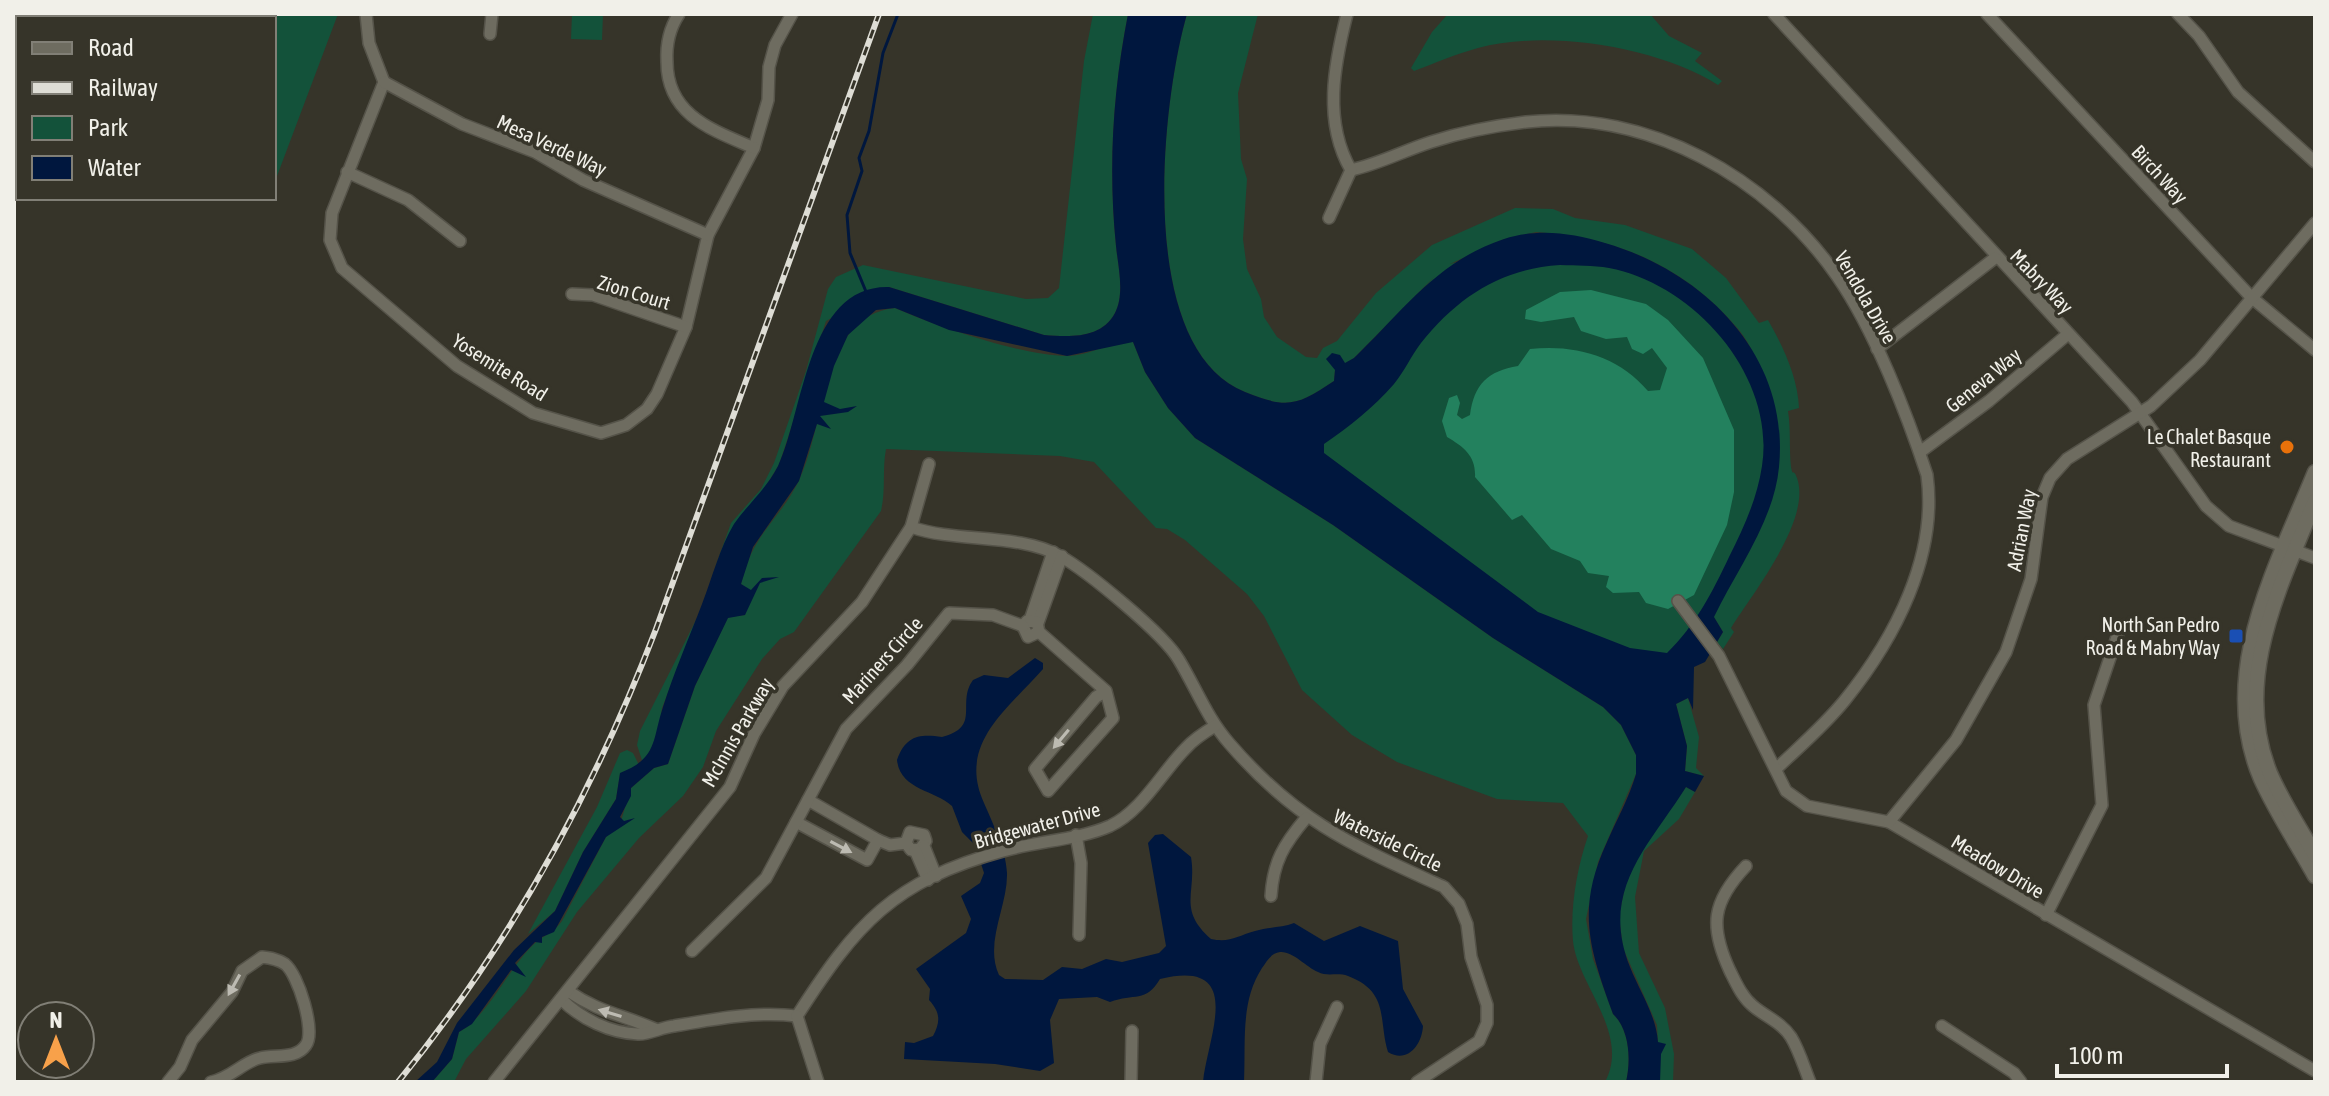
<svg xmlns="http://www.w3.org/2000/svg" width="2329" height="1096" viewBox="0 0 2329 1096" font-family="'Asap Condensed',sans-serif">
<rect width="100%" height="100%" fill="#363429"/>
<g fill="#13523a" fill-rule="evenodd">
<path d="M206 14H338L274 184V18H207Z"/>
<path d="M572 14H603L602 40 571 39Z"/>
<path d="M1093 14H1128C1113 91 1108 168 1116 246 1118 266 1125 294 1115 313 1101 339 1070 337 1044 335L889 287 826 321 779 465 762 492 734 525 715 568 731 523 761 489 774 463 806 371 828 289 836 277 863 265 1026 299 1048 298 1059 288 1084 61Z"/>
<path d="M1187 14H1258L1238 93 1241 159 1247 179 1243 239 1247 269 1261 299 1264 317 1277 337 1306 357 1317 358 1323 348 1337 341 1376 293 1432 245 1515 208 1553 209 1575 218 1625 225 1692 249 1726 278 1759 323 1768 320C1783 346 1798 378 1799 408L1788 411C1791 430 1789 449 1791 467 1793 478 1793 467 1797 478 1812 520 1752 594 1731 628L1734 632 1723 649 1717 642 1723 632 1715 619 1653 692 1424 575 1293 433 1435 276 1354 358 1335 370 1334 381C1297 406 1287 409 1245 392 1135 348 1161 103 1187 14ZM1536 232C1617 237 1686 267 1739 330 1751 344 1759 367 1767 384L1693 291 1562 236 1450 264 1502 240Z"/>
<path d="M1448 14H1650L1669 36 1702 53 1695 61 1722 81 1718 85C1658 47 1547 29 1478 48 1456 54 1435 63 1414 71L1411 68 1432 32Z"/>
<path d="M895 308C939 327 1020 355 1067 356 1091 356 1111 340 1133 342L1145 372 1168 408 1195 438 1333 525 1493 638 1603 707 1621 725 1636 755V774L1598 862 1586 919 1593 959 1613 1014C1630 1030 1631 1061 1626 1082H1605C1631 1034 1577 984 1573 941 1570 907 1577 868 1588 836L1563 803 1497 799 1397 762 1352 735 1302 690 1264 616 1247 594 1185 540 1167 529 1156 528 1094 462 1060 456 886 449C882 470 886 490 881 511L794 632 780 639 762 659 716 731 703 767 683 796 639 838 577 912 526 991 466 1059 454 1082H432L452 1059 459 1032C488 1016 508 969 533 945 543 935 554 933 562 921L606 837 621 821 631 788 654 768 668 764 695 686 728 617 745 615 748 590 741 584C753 531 781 520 800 478 819 437 823 367 849 334 861 318 876 310 895 308Z"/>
<path d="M697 618 662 708 658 738 643 763 637 745 640 731Z"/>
<path d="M1688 698 1699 737 1696 768 1704 776 1685 771 1687 746 1676 704Z"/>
<path d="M627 750 633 753 639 765 620 774 616 799 583 852 555 911 528 934 597 807 620 753Z"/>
<path d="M1686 787 1695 792 1679 819 1644 851 1635 897 1639 953 1665 1008 1674 1054 1673 1082H1660L1657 1025 1623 948 1619 916 1625 886 1640 851Z"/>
</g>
<path fill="#23815e" d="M1591 290 1646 304 1668 320 1703 358 1734 430V492L1727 525 1694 595 1668 609 1646 603 1639 592 1613 593 1606 587 1609 576 1588 573 1580 561 1551 549 1522 515 1512 520 1475 477C1476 456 1464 447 1447 437L1442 421 1449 398 1457 395 1460 403 1457 415 1462 419 1470 415C1474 384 1488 371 1518 366L1530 349C1574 344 1619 356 1648 391L1660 390 1667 368 1652 348 1643 354 1632 349 1627 337 1606 339 1581 331 1574 317 1541 322 1525 319 1526 310 1560 292Z"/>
<g fill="#00173e" fill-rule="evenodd">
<path d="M1128 14H1187C1161 104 1135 348 1245 392 1287 409 1297 406 1334 381L1335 370 1326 359 1332 353 1340 355 1345 363 1354 358C1403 311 1437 261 1504 239 1539 228 1571 233 1605 243 1705 272 1790 356 1779 467 1774 521 1737 569 1714 617L1723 632 1705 662 1694 667 1693 710 1688 698 1676 704 1687 746 1685 771 1704 776 1695 792 1686 787C1649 846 1599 890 1630 967 1640 992 1656 1015 1658 1042L1666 1044 1661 1054 1660 1082H1626C1631 1061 1630 1030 1613 1014 1589 948 1576 909 1607 842 1617 819 1629 798 1636 774V755L1621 725 1603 707 1493 638 1333 525 1195 438 1168 408 1145 372 1133 342 1067 356 949 330 895 308 876 310 848 335 834 366 824 402 840 409 857 406 848 412 820 416 831 429 817 424 799 481 753 547 741 584 751 590 762 578 779 577 760 583 745 615 728 618 695 686 668 764 654 768 631 788V796L620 817 624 821 635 818 606 837 554 932 542 937V943L535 942 515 963 526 977 511 970 472 1024 459 1032 452 1059 432 1082H415L437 1062 457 1023 514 950 555 911 583 852 616 799 620 773C658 758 652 740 663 707 674 672 689 638 702 604 712 578 720 547 734 524 748 504 767 488 778 466 804 411 807 285 889 287L1044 335C1070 337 1101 339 1115 313 1125 294 1118 266 1116 246 1108 167 1113 91 1128 14ZM1560 265C1576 266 1593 265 1609 268 1694 284 1776 376 1762 466 1757 499 1744 527 1729 557 1713 591 1695 626 1667 653L1630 648 1538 612 1324 453V444C1350 426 1373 408 1394 384 1404 372 1411 356 1421 343 1458 297 1501 269 1560 265Z"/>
<path d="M1035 658 1043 663V669C1007 710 957 744 984 803 993 824 1006 850 1007 873 1008 906 984 943 999 975L1005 979 1043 980 1062 967 1082 969 1106 959 1122 962 1159 953 1166 946 1148 843 1155 835 1163 834 1191 857C1197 893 1177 909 1211 939 1230 943 1237 936 1255 931 1267 927 1281 928 1294 923L1324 941 1360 926 1398 941 1403 989 1423 1026C1422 1045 1407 1064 1388 1052 1378 1020 1390 992 1348 976 1338 972 1327 977 1318 972 1306 967 1293 951 1280 952 1271 953 1267 961 1262 968 1240 1002 1246 1042 1244 1082H1203C1207 1038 1247 958 1160 979 1146 1003 1134 993 1110 1002L1097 997 1059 999 1050 1020 1054 1063 1040 1071 995 1064 904 1059 905 1042 914 1043 933 1036C941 1021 940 1012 929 1000L930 989 916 969 966 933 971 919 961 896 980 883 984 873 975 845 962 832 952 806C935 790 900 790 897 760 906 735 920 734 942 737 982 727 956 703 973 680L984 675 1008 678Z"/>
</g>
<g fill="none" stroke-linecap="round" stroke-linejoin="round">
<path stroke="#00173e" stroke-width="3" d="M867 294 850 253 847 215 862 171 859 158 869 131 883 53 898 14"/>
<g stroke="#555349" stroke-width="14">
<g id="minor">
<path d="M366 14 369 43 384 82 332 213 330 240 342 268 457 366 533 413 601 433 626 425 647 409 657 394 686 327 708 235 754 148 768 100 769 67 775 45 792 14"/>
<path d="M679 14C669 29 666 45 667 62 667 115 712 130 754 148"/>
<path d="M1774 14 2132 402 2206 506 2229 526 2315 558"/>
<path d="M1987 14 2251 297 2315 350"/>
<path d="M2178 14 2199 36 2238 92 2315 162"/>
<path d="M14 23 21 14"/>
<path d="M490 34 492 14"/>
<path d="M384 82 462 124 535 152 583 180 708 235"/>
<path d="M1351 170C1379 164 1403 151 1431 142 1462 132 1493 126 1526 122 1648 109 1769 178 1837 276 1874 329 1907 414 1927 475 1938 556 1895 638 1845 700 1825 725 1799 747 1776 769"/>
<path d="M347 172 408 200 460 241"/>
<path d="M1329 218 1351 170C1323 122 1334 65 1347 14"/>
<path d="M572 294 593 295 686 327"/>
<path d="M1877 349 1995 258"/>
<path d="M1920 452 1989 401 2068 334"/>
<path d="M911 527C957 543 1019 533 1060 556 1087 571 1164 634 1179 660 1196 688 1207 718 1229 743 1297 822 1352 845 1444 887L1459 904 1467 924 1471 957 1487 1005V1023L1479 1041 1417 1082"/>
<path d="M1678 601 1719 656 1786 791 1807 806 1889 822 2315 1071"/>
<path d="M1030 620 1053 552"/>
<path d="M1038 623 1062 556"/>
<path d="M1039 632 1028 637 1023 626 1027 621 1037 622 1039 632 1106 691 1113 718 1048 791 1035 769 1096 697 1106 691"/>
<path d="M808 800 878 840 890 845 906 843 911 850 920 849 926 841 924 835 910 832 906 843"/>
<path d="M796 822 867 860 878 840"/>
<path d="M1889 822 1956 740 2006 652 2031 579 2042 497 2050 478 2067 459 2151 406 2200 360 2315 223"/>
<path d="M1076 835 1081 863 1079 935"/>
<path d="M924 846 936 876"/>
<path d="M915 850 928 880"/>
<path d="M1746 866C1712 902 1709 926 1730 971 1736 983 1742 997 1753 1006 1766 1017 1781 1022 1791 1037 1799 1050 1804 1067 1810 1082"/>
<path d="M1271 896C1273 862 1284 844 1306 818"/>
<path d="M2046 915 2102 805 2094 705 2118 634"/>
<path d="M692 951 766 878 846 729 907 665 949 613 993 615 1023 626"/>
<path d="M568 991C598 1012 623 1015 655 1029"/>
<path d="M561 999C581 1019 610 1033 638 1034 648 1035 662 1027 674 1026 714 1019 756 1011 797 1016"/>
<path d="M797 1016C856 924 893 881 1003 851 1037 841 1078 840 1110 826 1142 811 1162 772 1186 748 1194 739 1205 732 1215 726"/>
<path d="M797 1016 818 1082"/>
<path d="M1942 1026 2014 1073 2021 1082"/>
<path d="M168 1082 180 1067 192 1040 232 992 242 971 262 957C270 958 278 959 285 964 298 974 316 1031 306 1045 296 1060 275 1054 260 1058 243 1062 231 1078 211 1082"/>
<path d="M494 1082 730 787 754 734 783 686 862 602 911 527 929 464"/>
<path d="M1131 1082 1132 1031"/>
<path d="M1316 1082 1320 1044 1337 1007"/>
</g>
</g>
<g stroke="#555349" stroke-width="17">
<g id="tertiary">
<path d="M2315 472C2276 568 2216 674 2261 779 2276 812 2297 844 2315 876"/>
<path d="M2315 501C2280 588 2232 679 2270 773 2282 801 2300 828 2315 855"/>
</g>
</g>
<use href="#minor" stroke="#6e6c60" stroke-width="11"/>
<use href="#tertiary" stroke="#6e6c60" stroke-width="14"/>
<g stroke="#deddd5" stroke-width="6">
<path id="rail" d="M398 1082C510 945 593 794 656 629L879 14"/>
</g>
<use href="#rail" stroke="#363429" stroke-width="3" stroke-dasharray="9" stroke-linecap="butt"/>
</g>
<defs><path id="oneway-solid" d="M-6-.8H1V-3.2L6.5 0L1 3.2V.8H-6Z" transform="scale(2)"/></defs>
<g fill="#bdbbb2">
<use href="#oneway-solid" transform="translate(1061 739) rotate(130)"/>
<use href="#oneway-solid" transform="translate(841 847) rotate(28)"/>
<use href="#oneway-solid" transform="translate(234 985) rotate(119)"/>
<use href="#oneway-solid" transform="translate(610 1013) rotate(-163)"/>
</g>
<circle fill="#e8710a" stroke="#363429" stroke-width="3" cx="2287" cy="447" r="8"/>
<rect fill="#1a4fb4" stroke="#363429" stroke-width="3" x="2228" y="628" width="16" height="16" rx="4"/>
<g text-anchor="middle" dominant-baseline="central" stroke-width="7" stroke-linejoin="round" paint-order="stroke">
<g font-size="20" fill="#f1f0e9" stroke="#363429">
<text transform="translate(552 145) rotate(25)">Mesa Verde Way</text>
<text transform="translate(2160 174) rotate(47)">Birch Way</text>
<text transform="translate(2042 281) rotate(46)">Mabry Way</text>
<text transform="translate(634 292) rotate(17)">Zion Court</text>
<text transform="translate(1866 297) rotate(60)">Vendola Drive</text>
<text transform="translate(500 367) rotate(32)">Yosemite Road</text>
<text transform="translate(1983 380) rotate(-39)">Geneva Way</text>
<text transform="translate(2021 530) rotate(-79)">Adrian Way</text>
<text transform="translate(882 660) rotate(-48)">Mariners Circle</text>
<text transform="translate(737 732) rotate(-60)">McInnis Parkway</text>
<text transform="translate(1037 825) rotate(-15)">Bridgewater Drive</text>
<text transform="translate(1388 840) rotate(26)">Waterside Circle</text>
<text transform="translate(1998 866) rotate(31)">Meadow Drive</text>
</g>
<g font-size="20" fill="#f1f0e9" stroke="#363429" text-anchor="end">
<text x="2271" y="436">Le Chalet Basque<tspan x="2271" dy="23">Restaurant</tspan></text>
<text x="2220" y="624">North San Pedro<tspan x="2220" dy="23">Road &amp; Mabry Way</tspan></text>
</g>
</g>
<rect width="2329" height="1096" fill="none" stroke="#f1f0e9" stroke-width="32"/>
<rect x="16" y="16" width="260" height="184" fill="#363429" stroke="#817f76" stroke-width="2"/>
<rect x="32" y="42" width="40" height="12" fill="#6e6c60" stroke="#817f76" stroke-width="2"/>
<text x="88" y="56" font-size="24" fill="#f1f0e9">Road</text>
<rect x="32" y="82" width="40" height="12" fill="#deddd5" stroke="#817f76" stroke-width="2"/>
<text x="88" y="96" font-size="24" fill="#f1f0e9">Railway</text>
<rect x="32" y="116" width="40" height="24" fill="#13523a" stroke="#817f76" stroke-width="2"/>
<text x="88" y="136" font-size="24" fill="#f1f0e9">Park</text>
<rect x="32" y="156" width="40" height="24" fill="#00173e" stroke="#817f76" stroke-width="2"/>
<text x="88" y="176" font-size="24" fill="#f1f0e9">Water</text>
<g transform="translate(56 1040)"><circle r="38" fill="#363429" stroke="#817f76" stroke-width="2"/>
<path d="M0-6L14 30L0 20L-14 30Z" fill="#f8a14a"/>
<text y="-12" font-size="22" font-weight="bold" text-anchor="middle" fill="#f1f0e9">N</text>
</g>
<path d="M2057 1064v12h170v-12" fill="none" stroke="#f1f0e9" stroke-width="4"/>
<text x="2069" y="1064" font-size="24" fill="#f1f0e9" stroke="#363429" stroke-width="6" paint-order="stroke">100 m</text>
</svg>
